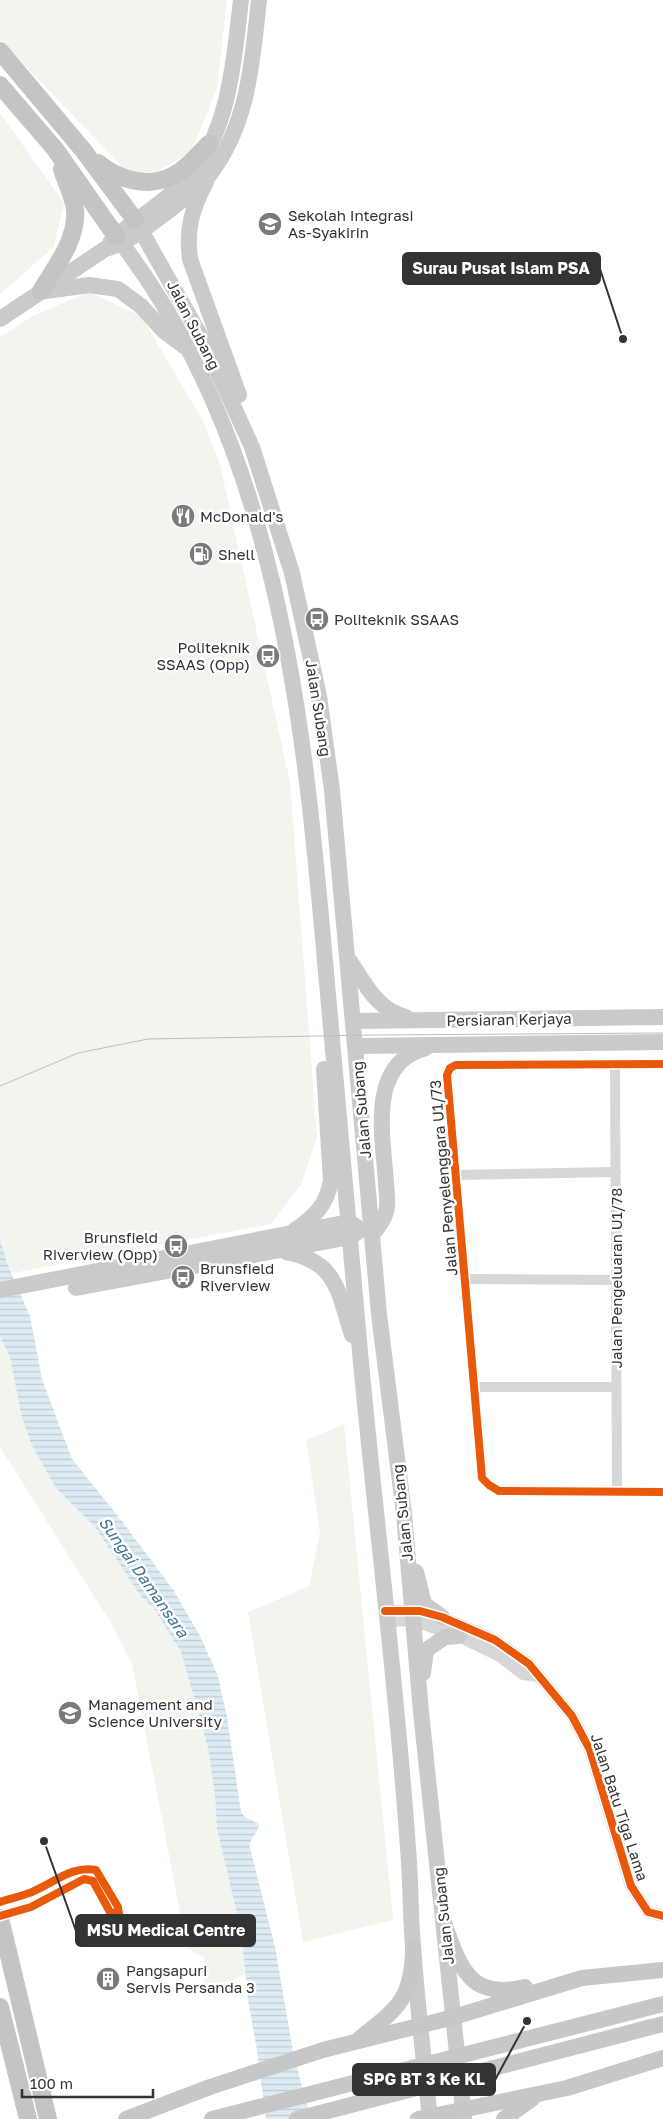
<svg xmlns="http://www.w3.org/2000/svg" width="663" height="2119" viewBox="0 0 663 2119" font-family="'Golos Text',sans-serif">
<defs>
<pattern id="water-rules" width="6" height="5" patternUnits="userSpaceOnUse" patternTransform="scale(1.25)"><rect width="6" height="5" fill="#ddebf3"/><path d="M0 2.5h6" fill="none" stroke="#becad1"/></pattern>
</defs>
<rect width="100%" height="100%" fill="#fff"/>
<g fill="#f1f5ed">
<path d="M0 0H227L217 88 191 152 157 172 128 173 0 39Z"/>
<path d="M0 113 64 203 54 247 0 294Z"/>
<path d="M89 292 141 316 203 421 220 465 290 782 317 1137 301 1185 271 1224 13 1273 7 1263 0 1239V337L32 316Z"/>
<path d="M0 1337 10 1357 21 1414 32 1446 56 1488 95 1527 140 1595 153 1608 181 1652 208 1748 215 1796 217 1829 241 1931 245 1975 203 1990 204 1958 187 1948 132 1664 114 1628 0 1447Z"/>
<path d="M344 1424 393 1920 303 1942 248 1612 309 1586 320 1532 306 1440Z"/>
</g>
<path fill="url(#water-rules)" d="M0 1239 7 1263 30 1316 42 1379 72 1459 121 1520 174 1591 200 1636 218 1676 227 1717 241 1812 245 1817 259 1824C259 1833 248 1839 250 1848L275 1947 294 2057 311 2119H266L257 2050 248 2000 241 1931 217 1829 215 1796 208 1748 181 1652 154 1609 140 1595 95 1527 56 1488 32 1446 21 1414 10 1357 0 1337Z"/>
<g fill="none" stroke-linecap="round" stroke-linejoin="round">
<g stroke="#d7d7d7" stroke-width="10">
<path d="M615 1064 617 1491"/>
<path d="M663 1064 456 1065 450 1068 447 1075 482 1478 489 1485 499 1491 663 1492"/>
<path d="M456 1175 616 1172"/>
<path d="M465 1279 616 1280"/>
<path d="M474 1387H616"/>
<path d="M0 1902C11 1898 24 1896 34 1891 57 1881 71 1866 96 1870L118 1907 119 1914 110 1912 93 1881 84 1879 31 1907 0 1916"/>
</g>
<g stroke="#d7d7d7" stroke-width="12">
<path d="M385 1611H420L442 1617 495 1640 529 1664 572 1716 590 1750 631 1886 648 1912 663 1916"/>
<path d="M386 1621 412 1620 459 1636 500 1656 523 1674 538 1676"/>
</g>
<g stroke="#cacaca" stroke-width="16">
<path d="M206 182C192 209 186 228 190 259L239 395"/>
<path d="M135 220 204 342 252 447 292 573 319 696 332 790 379 1314 404 1514 421 1712 464 2119"/>
<path d="M116 236C276 442 303 710 325 961 336 1080 347 1199 357 1318 372 1495 396 1671 408 1849 411 1881 410 1913 413 1945 417 2003 424 2061 430 2119"/>
<path d="M110 243 116 236C140 217 167 200 188 178 230 132 234 58 241 0"/>
<path d="M46 291 89 285 118 289 141 306 164 331 184 346"/>
<path d="M0 319 105 249C130 242 147 227 167 212 181 201 199 188 210 174 249 123 252 62 259 0"/>
<path d="M350 961C365 984 377 1010 406 1017"/>
<path d="M354 1021 663 1017"/>
<path d="M356 1046 663 1042"/>
<path d="M295 1230C315 1216 326 1206 331 1181L324 1069"/>
<path d="M372 1235C378 1228 383 1221 386 1212 389 1204 386 1191 386 1182 383 1136 367 1063 426 1048"/>
<path d="M286 1252C337 1261 338 1292 352 1335"/>
<path d="M76 1288 350 1237 358 1232"/>
<path d="M0 1290 349 1222 357 1227"/>
<path d="M416 1572 424 1604 442 1617"/>
<path d="M423 1673 426 1650 445 1637 459 1636"/>
</g>
<g stroke="#c7c7c7" stroke-width="16">
<path d="M444 1923C460 1968 470 2000 525 1987"/>
<path d="M359 2039C397 2009 413 1999 413 1947"/>
<path d="M126 2119 210 2087 323 2050 454 2017 582 1978 663 1970"/>
<path d="M212 2119 663 2004"/>
<path d="M297 2119 663 2024"/>
<path d="M418 2119 567 2088 663 2058"/>
<path d="M504 2119 533 2098"/>
</g>
<g stroke="#c4c4c4" stroke-width="18">
<path d="M0 51 83 150 135 220"/>
<path d="M0 85 55 149 116 236"/>
<path d="M98 163C119 180 149 189 174 175 187 169 198 154 209 144"/>
<path d="M41 291C55 267 78 239 75 209 73 196 66 182 62 169"/>
<path d="M0 1918 48 2119"/>
<path d="M0 2007 28 2119"/>
</g>
<path stroke="#bebebe" stroke-width="1" d="M0 1086 78 1053 148 1039 375 1035 663 1033"/>
<g stroke="#fff" stroke-width="11">
<g id="cycleway">
<path d="M663 1064 456 1065 450 1068 447 1075 482 1478 489 1485 499 1491 663 1492"/>
<path d="M385 1611H420L442 1617 495 1640 529 1664 572 1716 590 1750 631 1886 648 1912 663 1916"/>
<path d="M0 1902C11 1898 24 1896 34 1891 57 1881 71 1866 96 1870L118 1907 119 1914 110 1912 93 1881 84 1879 31 1907 0 1916"/>
</g>
</g>
<use href="#cycleway" stroke="#e8590c" stroke-width="8"/>
</g>
<defs>
<g id="school-disc" transform="scale(1.25)"><circle r="9.5" fill="#7a7a7a" stroke="#fff"/><path d="M0-5L7-2L0 1L-7-2ZM-4 1L0 2.5L4 1V4Q0 6-4 4Z" fill="#fff"/></g>
<g id="restaurant-disc" transform="scale(1.25)"><circle r="9.5" fill="#7a7a7a" stroke="#fff"/><path d="M-5-6h1v4h1v-4h1v4h1v-4h1v5L-1.5 .5V6h-2V.5L-5-1ZM5-6V6H3V1.5H1.5Q1.5-4 5-6Z" fill="#fff"/></g>
<g id="fuel-disc" transform="scale(1.25)"><circle r="9.5" fill="#7a7a7a" stroke="#fff"/><path d="M-5.5-6h7V0h2V4h1.3V-2.5L3-4.5l.8-.8L6-3V5H2.5V1h-1V6h-7ZM-4.2-4.7v3.2H.2V-4.7Z" fill="#fff"/></g>
<g id="bus-disc" transform="scale(1.25)"><circle r="9.5" fill="#7a7a7a" stroke="#fff"/><path d="M-5-6H5V4H4V6H2V4H-2V6H-4V4H-5ZM-3.5-4V0h7V-4ZM-3.5 1.2v1.5H-2V1.2ZM2 1.2v1.5H3.5V1.2Z" fill="#fff"/></g>
<g id="university-disc" transform="scale(1.25)"><circle r="9.5" fill="#7a7a7a" stroke="#fff"/><path d="M0-5L7-2L0 1L-7-2ZM-4 1L0 2.5L4 1V4Q0 6-4 4Z" fill="#fff"/></g>
<g id="building-disc" transform="scale(1.25)"><circle r="9.5" fill="#7a7a7a" stroke="#fff"/><path d="M-4-6H4V6H1V3H-1V6H-4ZM-2.5-4.3h1.7v1.8h-1.7ZM.8-4.3h1.7v1.8H.8ZM-2.5-1h1.7V.8h-1.7ZM.8-1h1.7V.8H.8Z" fill="#fff"/></g>
</defs>
<g fill-rule="evenodd">
<use href="#school-disc" x="270" y="224"/>
<use href="#restaurant-disc" x="183" y="516"/>
<use href="#fuel-disc" x="201" y="554"/>
<use href="#bus-disc" x="317" y="619"/>
<use href="#bus-disc" x="268" y="656"/>
<use href="#bus-disc" x="176" y="1246"/>
<use href="#bus-disc" x="183" y="1277"/>
<use href="#university-disc" x="70" y="1713"/>
<use href="#building-disc" x="108" y="1979"/>
</g>
<g text-anchor="middle" dominant-baseline="central" stroke-width="5" stroke-linejoin="round" paint-order="stroke">
<g font-size="15" fill="#333" stroke="#fff" text-anchor="start">
<text x="288" y="215">Sekolah Integrasi<tspan x="288" dy="17">As-Syakirin</tspan></text>
<text x="200" y="516">McDonald's</text>
<text x="218" y="554">Shell</text>
<text x="334" y="619">Politeknik SSAAS</text>
<text x="250" y="647" text-anchor="end">Politeknik<tspan x="250" dy="17">SSAAS (Opp)</tspan></text>
<text x="158" y="1237" text-anchor="end">Brunsfield<tspan x="158" dy="17">Riverview (Opp)</tspan></text>
<text x="200" y="1268">Brunsfield<tspan x="200" dy="17">Riverview</tspan></text>
<text x="88" y="1704">Management and<tspan x="88" dy="17">Science University</tspan></text>
<text x="126" y="1970">Pangsapuri<tspan x="126" dy="17">Servis Persanda 3</tspan></text>
</g>
<g font-size="15" fill="#333" stroke="#fff">
<text transform="translate(194 325) rotate(63)">Jalan Subang</text>
<text transform="translate(319 708) rotate(81)">Jalan Subang</text>
<text transform="translate(509 1019) rotate(-1)">Persiaran Kerjaya</text>
<text transform="translate(361 1110) rotate(-95)">Jalan Subang</text>
<text transform="translate(443 1178) rotate(-95)">Jalan Penyelenggara U1/73</text>
<text transform="translate(616 1278) rotate(-90)">Jalan Pengeluaran U1/78</text>
<text transform="translate(402 1513) rotate(-96)">Jalan Subang</text>
<text transform="translate(620 1807) rotate(72)">Jalan Batu Tiga Lama</text>
<text transform="translate(443 1916) rotate(-96)">Jalan Subang</text>
</g>
<g font-size="16" font-style="italic" fill="#3f7597" stroke="#fff">
<text transform="translate(144 1577) rotate(55)">Sungai Damansara</text>
</g>
</g>
<path fill="none" stroke="#333" stroke-width="2" d="M623 339L600 269M44 1841L76 1931M527 2021L495 2080"/>
<g fill="#333" stroke="#fff" stroke-width="2">
<circle cx="623" cy="339" r="5"/>
<circle cx="44" cy="1841" r="5"/>
<circle cx="527" cy="2021" r="5"/>
</g>
<g fill="#333" stroke="#333" stroke-width="2">
<rect x="403" y="253" width="197" height="31" rx="5"/>
<rect x="76" y="1915" width="179" height="31" rx="5"/>
<rect x="353" y="2064" width="142" height="31" rx="5"/>
</g>
<g font-size="16" text-anchor="middle" font-weight="bold" fill="#fff">
<text x="501" y="274">Surau Pusat Islam PSA</text>
<text x="166" y="1936">MSU Medical Centre</text>
<text x="424" y="2085">SPG BT 3 Ke KL</text>
</g>
<path d="M22 2089v8h131v-8" fill="none" stroke="#333333" stroke-width="2.5"/>
<text x="30" y="2089" font-size="15" fill="#333333" stroke="#ffffff" stroke-width="4" paint-order="stroke">100 m</text>
</svg>
